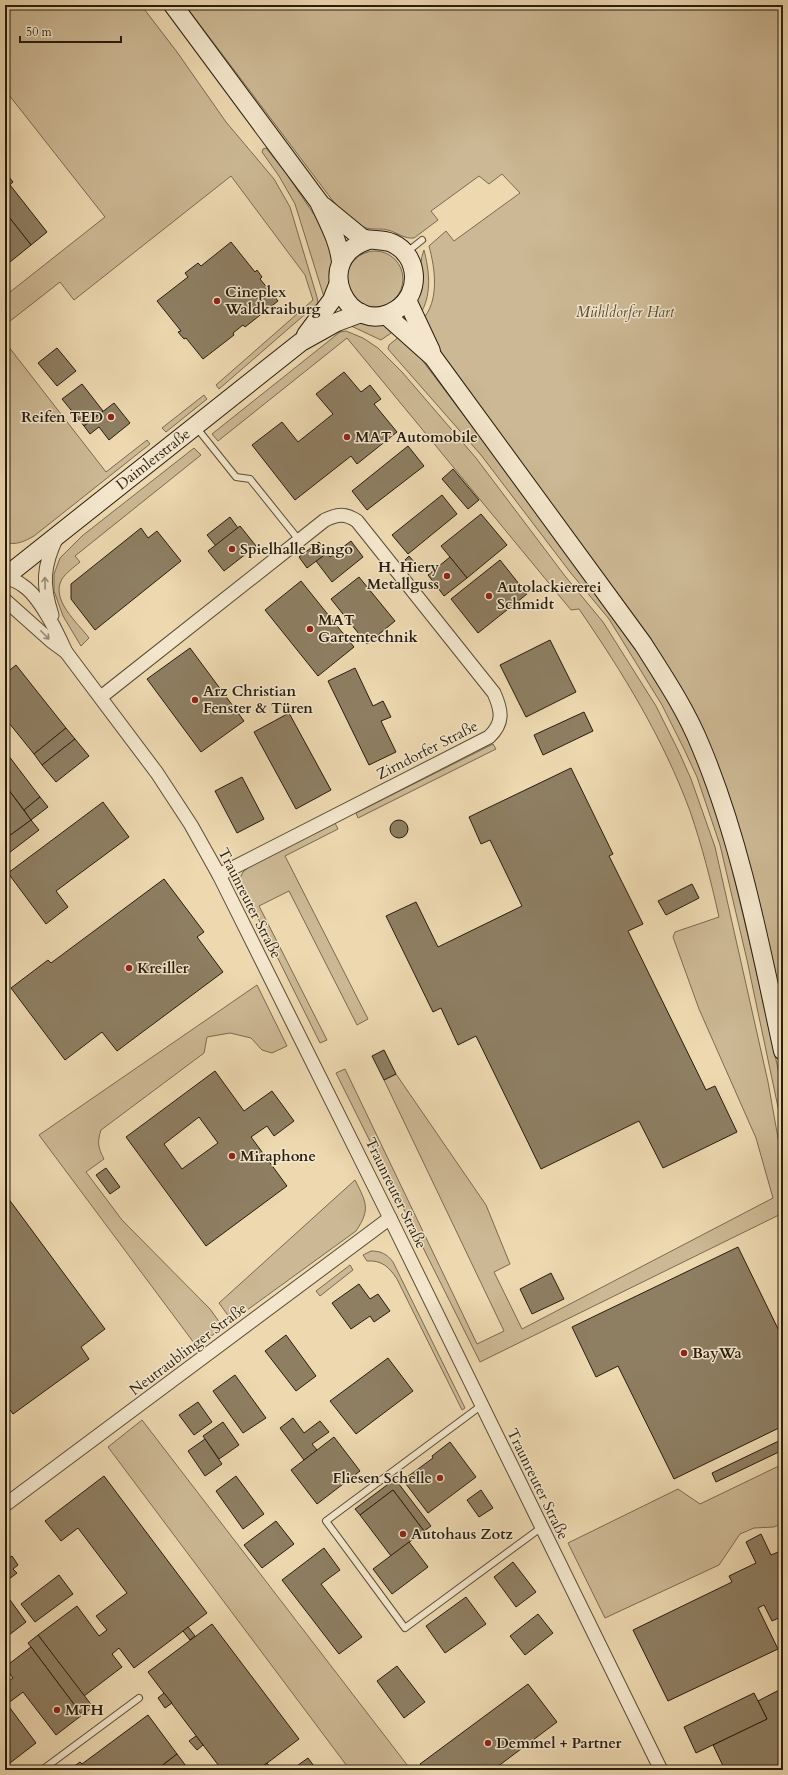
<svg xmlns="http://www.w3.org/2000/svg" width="788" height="1775" viewBox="0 0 788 1775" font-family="Cardo,serif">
<rect width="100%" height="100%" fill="#edd8b0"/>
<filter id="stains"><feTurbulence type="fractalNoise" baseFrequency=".005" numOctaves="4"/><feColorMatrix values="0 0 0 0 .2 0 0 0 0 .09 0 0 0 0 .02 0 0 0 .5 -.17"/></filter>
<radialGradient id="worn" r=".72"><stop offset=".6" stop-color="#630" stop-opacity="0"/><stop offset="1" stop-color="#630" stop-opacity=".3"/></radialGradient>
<g fill="#ccb894" stroke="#7a6a51">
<path d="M5 5H141L177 52 226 122 274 179 290 207 317 297 318 303 219 389 216 385 313 300 305 275 231 176 74 300 60 282 5 325V296L105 217 5 90Z"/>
<path d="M185 5H783V1011L675 678 651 639 438 349 422 320C440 301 435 268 429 246L446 231 454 241 520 193 502 174 489 184 479 176 431 211 438 220 414 238C404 239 398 233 388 230 381 228 373 230 366 228 353 224 342 211 333 201Z"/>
<path d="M266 148 286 173 325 231 333 259 329 271 330 286 324 297 295 204 279 176 262 152 263 149Z"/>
<path d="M424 250C429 270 432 292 422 311L417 302C423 284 417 267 424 250Z"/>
<circle cx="375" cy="279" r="28"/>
<path d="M357 323 383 325 394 331 381 340 349 325Z"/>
<path d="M346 331 363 338 378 348 402 372 476 458 565 576 603 622 656 706 679 752 691 779 715 847 741 962 768 1082 783 1166V1213L480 1362 336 1073 345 1069 477 1344 504 1331 384 1080 396 1074 486 1205 510 1264 494 1272 522 1329 773 1198 756 1138 699 1009 673 937 675 932 719 917C711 881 702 846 690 811 663 738 623 673 579 609L571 610 347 338 218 441 212 434 340 332Z"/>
<path d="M400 336 419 356 599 594 661 686 682 726 708 785 726 844 751 948 783 1091V1131L747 960 720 845 697 777 684 749 662 705 609 619 570 572 481 455 388 349 389 345Z"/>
<path d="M5 342 106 472 147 440 150 444 34 536C25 541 16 546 5 542Z"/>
<path d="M204 395 207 399 166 432 162 428Z"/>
<path d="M194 448 201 455 75 556 80 562C74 567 66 573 62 579 50 600 78 623 89 638L81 646 63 616 54 591V574L60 558 82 536Z"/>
<path d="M493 744 496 749 358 818 356 813Z"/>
<path d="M335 823 338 829 285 856 368 1019 357 1025 289 891 259 906 327 1040 320 1043 239 880 243 872 251 865Z"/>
<path d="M257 985 287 1046 272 1053 262 1050 251 1038 230 1033 207 1037 204 1053 101 1130C97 1142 98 1148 104 1159L86 1172 122 1220 210 1309 223 1327 197 1347 39 1135Z"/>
<path d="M355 1180C366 1202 371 1209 356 1231L232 1321 219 1303Z"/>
<path d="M371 1251C381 1251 387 1254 393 1262L465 1408 462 1410 397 1279C389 1267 382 1260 367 1261L363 1255Z"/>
<path d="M350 1265 353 1270 320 1296 316 1291Z"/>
<path d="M142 1420 411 1770H350L108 1447Z"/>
<path d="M783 1464V1523L774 1527 754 1528 740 1534 719 1565 605 1618 568 1543 678 1489 700 1504Z"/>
</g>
<g fill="#8e7e62" stroke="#281d0e" fill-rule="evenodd">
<path d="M5 172 13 182 5 189Z"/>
<path d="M10 185 47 232 31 245 5 212V189Z"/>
<path d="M5 212 31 245 5 266Z"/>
<path d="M231 242 255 272 257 270 262 277 260 279 278 301 245 327 243 325 233 333 234 335 203 359 186 338 184 339 178 332 181 331 157 301 188 277 185 273 198 263 201 266Z"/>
<path d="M57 348 76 371 57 386 38 363Z"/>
<path d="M344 372 361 392 370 385 381 399 374 404 397 432 357 464 351 456 295 500 252 445 282 422 298 442 333 414 316 394Z"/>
<path d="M82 384 103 411 84 426 62 399Z"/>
<path d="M114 403 130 423 109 440 99 427 90 434 84 426Z"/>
<path d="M408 446 424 466 367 510 352 491Z"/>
<path d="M453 469 479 500 468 509 442 479Z"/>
<path d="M442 495 457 514 408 554 392 535Z"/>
<path d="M481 514 507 545 467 578 441 546Z"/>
<path d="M230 517 238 528 216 546 207 535Z"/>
<path d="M240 526 256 546 224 571 208 551Z"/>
<path d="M141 528 148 538 157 531 181 561 95 630 71 599V584Z"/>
<path d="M351 541 363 557 332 582 316 561 327 553 330 557Z"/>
<path d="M319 542 327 553 307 568 299 557Z"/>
<path d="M409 556 415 563 410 566 405 560Z"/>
<path d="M450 557 467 578 444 596 428 575Z"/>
<path d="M500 560 527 594 478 633 451 599Z"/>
<path d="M359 577 395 621 367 644 331 599Z"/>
<path d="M301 581 354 647 318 676 265 610Z"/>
<path d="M550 640 576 692 526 717 500 665Z"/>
<path d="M190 648 244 721 201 752 147 679Z"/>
<path d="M16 665 66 728 34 754 5 718V674Z"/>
<path d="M355 668 373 706 383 701 391 717 381 721 396 752 369 765 328 681Z"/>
<path d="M584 712 593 731 543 755 534 735Z"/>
<path d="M289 713 331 790 296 809 254 732Z"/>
<path d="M66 728 75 739 42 765 34 754Z"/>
<path d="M75 739 89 756 56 782 42 765Z"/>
<path d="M5 751 40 797 24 810 5 785Z"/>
<path d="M571 768 613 854 609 856 643 924 628 931 706 1090 715 1086 737 1132 663 1168 639 1121 541 1169 476 1036 458 1045 441 1008 433 1012 386 916 416 902 438 947 522 906 490 840 481 844 469 817Z"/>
<path d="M242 777 264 819 237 833 215 791Z"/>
<path d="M5 785 31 820 5 839Z"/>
<path d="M40 797 48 807 31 820 24 810Z"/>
<path d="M103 802 129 837 56 891 68 907 46 924 8 873Z"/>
<circle cx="399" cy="829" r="9"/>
<path d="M31 820 39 830 5 856V839Z"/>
<path d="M164 879 204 932 197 937 223 972 117 1051 102 1032 65 1060 11 988 48 960 51 963Z"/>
<path d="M692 884 699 898 666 915 658 901Z"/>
<path d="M384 1050 396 1074 384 1080 372 1056Z"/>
<path d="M215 1071 244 1111 272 1091 294 1121 274 1136 267 1126 251 1137 287 1186 206 1246 126 1137ZM199 1117 218 1143 182 1169 164 1144Z"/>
<path d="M106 1168 120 1187 110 1194 96 1175Z"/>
<path d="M5 1194 105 1329 81 1347 89 1359 13 1414 5 1403Z"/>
<path d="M738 1247 783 1339V1426L674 1479 618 1366 596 1377 572 1327Z"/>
<path d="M551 1273 564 1299 532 1314 520 1289Z"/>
<path d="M359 1284 370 1299 378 1294 390 1311 374 1322 370 1316 351 1329 332 1303Z"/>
<path d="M286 1335 316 1376 296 1391 265 1351Z"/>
<path d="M388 1358 413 1391 356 1434 330 1401Z"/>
<path d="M235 1375 266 1418 243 1433 213 1391Z"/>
<path d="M198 1402 212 1422 194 1435 179 1415Z"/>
<path d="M293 1418 304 1433 320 1421 329 1432 312 1444 317 1450 304 1460 280 1428Z"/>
<path d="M223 1422 239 1445 219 1459 203 1436Z"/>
<path d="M334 1437 360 1471 317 1504 291 1470Z"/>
<path d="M205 1439 222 1464 205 1476 188 1451Z"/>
<path d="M783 1439V1450L716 1482 712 1473Z"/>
<path d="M450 1442 476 1477 428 1513 403 1480 433 1458 432 1456Z"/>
<path d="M104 1476 207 1613 134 1668 119 1648 112 1654 122 1667 84 1696 38 1635 77 1606 99 1636 107 1630 96 1616 127 1593 78 1528 61 1541 45 1521Z"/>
<path d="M236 1476 264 1514 243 1529 216 1491Z"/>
<path d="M395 1479 431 1526 424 1531 393 1490 360 1515 355 1509Z"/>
<path d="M393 1490 424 1531 391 1556 360 1515Z"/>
<path d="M481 1490 493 1508 479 1517 467 1500Z"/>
<path d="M276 1521 294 1544 262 1568 244 1545Z"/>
<path d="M761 1534 771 1555 783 1550V1616L772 1621 764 1605 758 1608 778 1649 668 1701 633 1630 732 1582 729 1576 756 1563 746 1542Z"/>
<path d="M409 1542 428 1567 392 1594 373 1569Z"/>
<path d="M324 1548 340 1570 321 1584 362 1637 339 1654 282 1580Z"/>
<path d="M12 1556 18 1565 13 1569 17 1573 5 1582V1561Z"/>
<path d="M513 1562 536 1592 516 1607 494 1577Z"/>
<path d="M59 1575 73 1594 35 1622 21 1604Z"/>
<path d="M5 1593 26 1622 5 1638Z"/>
<path d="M466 1597 486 1624 445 1653 426 1626Z"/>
<path d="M538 1614 553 1633 525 1655 510 1636Z"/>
<path d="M212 1624 299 1739 258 1770H222L148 1672Z"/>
<path d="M188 1627 195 1636 190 1640 183 1631Z"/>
<path d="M38 1635 93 1707 82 1715 28 1643Z"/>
<path d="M31 1647 82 1715 56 1735 23 1692 7 1704 36 1743 10 1763 5 1756V1684L13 1678 5 1667Z"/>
<path d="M397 1666 425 1702 404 1718 377 1681Z"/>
<path d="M528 1684 557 1722 493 1770H425L420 1764Z"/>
<path d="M783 1688V1770H725L713 1745 767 1719 758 1701Z"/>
<path d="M164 1693 172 1703 165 1708 158 1698Z"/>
<path d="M754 1693 767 1719 696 1753 684 1727Z"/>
<path d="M148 1715 177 1754 156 1770H69L80 1762 82 1764Z"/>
<path d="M196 1736 203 1745 197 1750 189 1741Z"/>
<path d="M177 1754 189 1770H158V1769Z"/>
<path d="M308 1758 317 1770H291Z"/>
<path d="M267 1763 272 1770H258Z"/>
</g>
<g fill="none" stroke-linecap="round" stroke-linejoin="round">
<g stroke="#594c36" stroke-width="8">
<g id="lane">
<path d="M407 252 422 240"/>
<path d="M196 427 236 477 250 479 299 540"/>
<path d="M482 1405 326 1521 405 1628 542 1527"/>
<path d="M42 1770 139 1698"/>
</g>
</g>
<g stroke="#594c36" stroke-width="15">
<g id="street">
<path d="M5 578C11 579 17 581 22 585 39 595 58 634 66 652L157 773 191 825 219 875 390 1218 661 1770"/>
<path d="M5 600 51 641 66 652"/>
<path d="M52 615C42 585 43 566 57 537"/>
<path d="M101 697 325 520C338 514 345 513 357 521L494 693C502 711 504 723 489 737L219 875"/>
<path d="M5 1505 390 1218"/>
</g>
</g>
<g stroke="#281d0e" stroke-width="20">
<g id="secondary">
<path d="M173 5 319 202C328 222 339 241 341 262"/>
<path d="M323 206 362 238C372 241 382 239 392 243 419 255 422 294 396 310 348 340 309 258 369 240"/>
<path d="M407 300 431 351"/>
<path d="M386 315 433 357 643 644C664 677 686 710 701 747 741 842 761 950 783 1051"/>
<path d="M306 335 332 300 338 285"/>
<path d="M5 577 301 342 337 322 361 313"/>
</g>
</g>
<use href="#lane" stroke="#f3e6cc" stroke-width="6"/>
<use href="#street" stroke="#f3e6cc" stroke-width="13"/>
<use href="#secondary" stroke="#f3e6cc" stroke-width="18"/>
</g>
<defs><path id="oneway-shaft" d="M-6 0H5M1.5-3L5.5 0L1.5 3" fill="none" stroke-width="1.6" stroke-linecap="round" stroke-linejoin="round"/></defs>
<g stroke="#988c76">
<use href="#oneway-shaft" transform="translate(45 583) rotate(-91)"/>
<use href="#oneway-shaft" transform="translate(45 635) rotate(45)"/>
</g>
<g fill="#8f2418" stroke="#f3e6cc" stroke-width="1.5">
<circle cx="217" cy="301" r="4"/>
<circle cx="111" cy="417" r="4"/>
<circle cx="347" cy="437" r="4"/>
<circle cx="232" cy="549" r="4"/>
<circle cx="447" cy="576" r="4"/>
<circle cx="489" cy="596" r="4"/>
<circle cx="310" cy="629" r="4"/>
<circle cx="195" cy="700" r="4"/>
<circle cx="129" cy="968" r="4"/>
<circle cx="232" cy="1156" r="4"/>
<circle cx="684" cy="1353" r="4"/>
<circle cx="440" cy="1478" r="4"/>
<circle cx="403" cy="1534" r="4"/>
<circle cx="57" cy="1710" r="4"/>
<circle cx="488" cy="1743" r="4"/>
</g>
<g text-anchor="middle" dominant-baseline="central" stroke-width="3" stroke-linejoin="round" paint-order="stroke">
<g font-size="15" font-weight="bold" fill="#281d0e" stroke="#f3e6cc" text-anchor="start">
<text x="225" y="292">Cineplex<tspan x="225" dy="17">Waldkraiburg</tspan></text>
<text x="103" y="417" text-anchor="end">Reifen TED</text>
<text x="355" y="437">MAT Automobile</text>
<text x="240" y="549">Spielhalle Bingo</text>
<text x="439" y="567" text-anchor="end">H. Hiery<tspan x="439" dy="17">Metallguss</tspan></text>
<text x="497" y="587">Autolackiererei<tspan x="497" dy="17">Schmidt</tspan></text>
<text x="318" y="620">MAT<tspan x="318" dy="17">Gartentechnik</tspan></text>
<text x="203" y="691">Arz Christian<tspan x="203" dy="17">Fenster &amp; Türen</tspan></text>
<text x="137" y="968">Kreiller</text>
<text x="240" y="1156">Miraphone</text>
<text x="692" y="1353">BayWa</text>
<text x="432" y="1478" text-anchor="end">Fliesen Schelle</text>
<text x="411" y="1534">Autohaus Zotz</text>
<text x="65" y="1710">MTH</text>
<text x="496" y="1743">Demmel + Partner</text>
</g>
<g font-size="15" font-style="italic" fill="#594c36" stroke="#f3e6cc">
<text x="625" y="312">Mühldorfer Hart</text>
</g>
<g font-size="15" fill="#281d0e" stroke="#f3e6cc">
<text transform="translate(153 459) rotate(-38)">Daimlerstraße</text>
<text transform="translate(427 750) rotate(-27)">Zirndorfer Straße</text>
<text transform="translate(250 903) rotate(63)">Traunreuter Straße</text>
<text transform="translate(396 1193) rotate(64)">Traunreuter Straße</text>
<text transform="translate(188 1349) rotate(-37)">Neutraublinger Straße</text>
<text transform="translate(538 1484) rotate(64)">Traunreuter Straße</text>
</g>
</g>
<rect width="788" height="1775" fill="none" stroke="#edd8b0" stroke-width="20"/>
<rect x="6" y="6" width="776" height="1763" fill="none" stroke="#281d0e" stroke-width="2"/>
<rect x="10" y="10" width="768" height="1755" fill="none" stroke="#281d0e"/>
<path d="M20 36v6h101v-6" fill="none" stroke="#281d0e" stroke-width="2"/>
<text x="26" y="36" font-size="12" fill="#281d0e" stroke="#f3e6cc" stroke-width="3" paint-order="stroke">50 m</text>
<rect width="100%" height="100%" filter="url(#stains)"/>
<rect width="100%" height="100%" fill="url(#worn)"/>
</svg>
